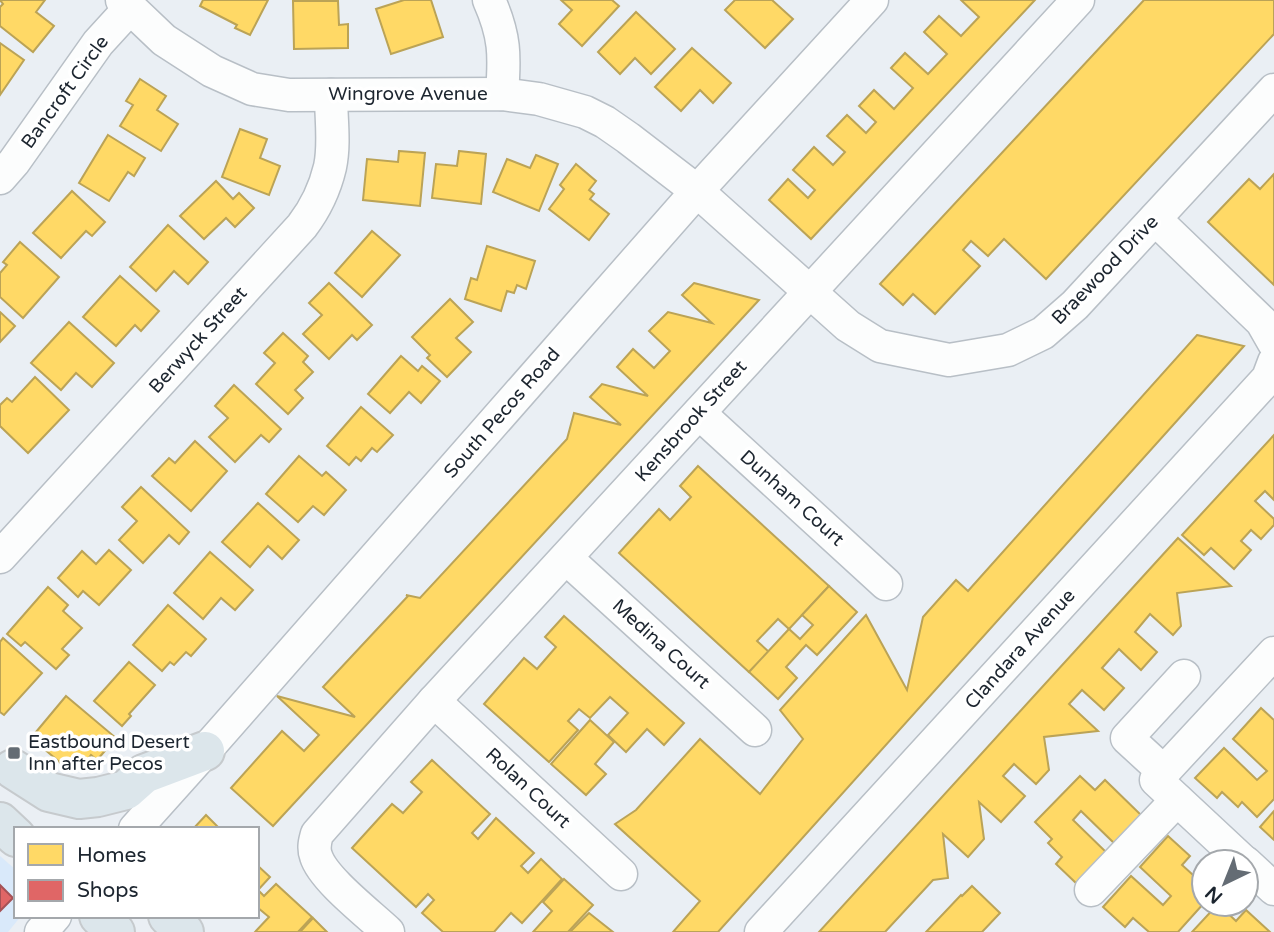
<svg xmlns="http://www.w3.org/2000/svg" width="1274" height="932" viewBox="0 0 1274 932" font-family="'Varela Round',sans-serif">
<rect width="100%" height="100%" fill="#eaeff4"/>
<path fill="#d9e9fa" d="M0 856 16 870V916H21L8 932H0Z"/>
<g fill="#ffd966" stroke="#bba356" stroke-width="2">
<path d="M0 0H45L36 12 54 26 33 52 0 26V7L3 4Z"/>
<path d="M203 0H268L250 35 235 28 237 25 200 6Z"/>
<path d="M404 0H431L443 37 391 54 376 9Z"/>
<path d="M561 0H612L619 6 582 46 559 24 572 10Z"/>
<path d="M735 0H772L793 19 765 48 725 10Z"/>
<path d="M961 0H1035L811 239 769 200 788 179 808 198 815 190 793 170 814 147 833 165 845 152 827 136 847 115 866 133 876 122 859 106 874 90 894 109 913 88 891 68 905 53 928 74 947 54 924 32 939 16 961 36 979 17Z"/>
<path d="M1144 0H1274V34L1046 279 1004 239 988 256 971 241 963 250 980 266 935 314 913 294 903 305 880 284Z"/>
<path d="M293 1H338L339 25 348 24V48L294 49Z"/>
<path d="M636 12 675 49 651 74 635 58 620 74 598 52Z"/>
<path d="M0 43 24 60 0 95Z"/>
<path d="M692 48 731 83 713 103 700 90 681 111 655 87Z"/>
<path d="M140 79 166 96 157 110 178 124 161 151 120 126 133 105 126 101Z"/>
<path d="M240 129 267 139 260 158 280 166 269 195 222 177Z"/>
<path d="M108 135 145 158 134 176 128 172 109 201 79 183Z"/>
<path d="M399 151 425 153 420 206 363 200 367 159 398 162Z"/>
<path d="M459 151 486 154 481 204 432 198 436 164 457 166Z"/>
<path d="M536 155 558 164 539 211 493 192 507 159 530 168Z"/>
<path d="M576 164 596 181 589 190 594 194 590 199 609 214 589 240 549 209 564 189 560 185Z"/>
<path d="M1274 174V285L1208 222 1249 179 1260 189Z"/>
<path d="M216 181 233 199 239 193 254 208 235 227 226 218 204 239 180 216Z"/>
<path d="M72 191 105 222 92 236 86 231 61 258 33 233Z"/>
<path d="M168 225 208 262 188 284 174 271 156 291 130 267Z"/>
<path d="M372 231 400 255 362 297 335 273Z"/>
<path d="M20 242 59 277 23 318 0 297V273L7 265 3 262Z"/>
<path d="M487 246 535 261 526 289 517 285 514 293 507 291 501 311 465 299 471 278 477 280Z"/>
<path d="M120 276 159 311 141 331 135 325 116 346 83 317Z"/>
<path d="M329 283 372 325 357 340 352 335 329 359 303 334 322 315 309 303Z"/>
<path d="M694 283 759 300 273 826 231 788 282 731 304 751 319 735 277 696 355 717 323 687 408 596 406 595 420 598 567 439 574 413 621 425 590 397 602 384 648 396 617 367 633 349 654 368 670 351 649 331 668 312 712 323 682 295Z"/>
<path d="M450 299 473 322 456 338 471 352 447 377 427 358 430 355 412 337Z"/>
<path d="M0 312 15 326 0 342Z"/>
<path d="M69 322 114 363 92 387 76 373 61 390 31 363Z"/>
<path d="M283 333 308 356 303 362 313 372 295 390 303 398 288 414 256 384 275 363 264 353Z"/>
<path d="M1197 335 1244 346 718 932H673L700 901 615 824 636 810 700 739 760 794 803 739 780 710 866 615 907 690 923 617 956 580 968 591Z"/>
<path d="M401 356 418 371 422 366 440 381 421 403 409 392 390 413 368 394Z"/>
<path d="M35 377 69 410 28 453 0 426V405L7 398 12 402Z"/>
<path d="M234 385 281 429 269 442 261 435 235 462 209 437 228 418 215 406Z"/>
<path d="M361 407 393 435 377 452 372 448 361 461 356 457 349 465 327 446Z"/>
<path d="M1274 435V500L1265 491 1255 501 1274 519V525L1261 539 1251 530 1241 541 1251 550 1234 569 1211 548 1204 555 1182 535Z"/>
<path d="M195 441 227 471 191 511 152 476 169 458 175 463Z"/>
<path d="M299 456 322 476 326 472 346 490 324 515 313 506 298 522 266 494Z"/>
<path d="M698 466 829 586 789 629 778 619 757 641 769 652 749 672 619 553 659 509 670 520 691 497 680 486Z"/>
<path d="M141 487 189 532 179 544 169 535 143 563 119 540 137 521 122 507Z"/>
<path d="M258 503 299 540 282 559 268 546 250 567 222 542Z"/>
<path d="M1178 538 1231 586 1177 593 1181 626 1173 635 1150 614 1135 632 1157 652 1141 670 1119 649 1102 668 1124 688 1104 710 1082 690 1069 704 1098 731 1044 737 1049 770 1036 784 1014 764 1003 776 1025 796 1001 822 979 802 984 839 968 857 943 834 948 878 933 880 885 932H819Z"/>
<path d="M109 550 131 570 99 605 83 591 78 597 58 578 82 551 96 564Z"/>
<path d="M210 552 253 590 235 610 221 598 203 619 174 593Z"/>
<path d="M829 586 857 612 817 655 806 645 786 667 797 678 778 699 749 672 789 629 800 639 813 625 802 615Z"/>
<path d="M48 587 68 605 63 611 82 628 62 649 69 655 56 669 25 642 21 646 7 634Z"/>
<path d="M168 605 206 639 191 656 186 652 174 665 170 662 162 671 133 645Z"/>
<path d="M564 616 684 723 664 745 647 729 626 752 608 735 628 713 610 697 590 718 579 709 568 721 578 730 549 762 484 704 524 658 537 669 556 647 545 637Z"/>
<path d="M3 638 42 673 4 715 0 712V642Z"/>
<path d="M129 662 155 685 129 714 131 716 122 726 94 701Z"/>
<path d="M66 696 116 738 97 760 91 755 83 766 76 761 69 770 31 738Z"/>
<path d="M1261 708 1274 720V799L1257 817 1242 802 1238 807 1222 792 1217 798 1195 778 1224 748 1257 780 1267 771 1233 739Z"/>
<path d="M590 720 614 742 595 764 606 774 586 795 551 764Z"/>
<path d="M432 760 490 814 472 833 478 839 496 818 534 853 521 866 528 873 541 859 562 879 522 923 511 913 494 932H443L422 913 434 900 428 894 416 907 352 848 392 804 403 813 422 792 411 782Z"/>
<path d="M1080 776 1095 790 1105 780 1142 816 1115 844 1081 811 1073 820 1107 853 1077 884 1056 864 1062 857 1048 843 1052 839 1035 822Z"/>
<path d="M1274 811V840L1260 827Z"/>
<path d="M206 815 220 829H193Z"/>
<path d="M1168 836 1190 856 1182 865 1204 885V903L1178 932H1149L1133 918 1125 927 1103 907 1131 876 1163 905 1171 896 1140 867Z"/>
<path d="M257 865 270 877 258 890 264 896 276 884 312 917 298 932H255L269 917 257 907Z"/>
<path d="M564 879 593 905 568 932H533L552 911 543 902Z"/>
<path d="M972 886 1000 913 982 932H926L961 895 962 896Z"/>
<path d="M1218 904 1236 921 1246 910 1270 932H1192Z"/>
<path d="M589 913 613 932H570Z"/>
<path d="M313 918 327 932H300Z"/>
</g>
<path fill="#e06666" stroke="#a55256" stroke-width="2" d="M0 885 13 898 0 911Z"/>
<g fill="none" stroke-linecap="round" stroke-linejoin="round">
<g stroke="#b8bfc6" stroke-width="35">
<g id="minor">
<path d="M122 0 164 40 212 71 252 89 289 95 502 94 539 99 585 112 605 122 628 138 697 191 848 326 880 346 949 360 1008 350 1043 333 1075 305 1274 90"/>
<path d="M489 0C505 36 505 55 502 94"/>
<path d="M0 178 14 162 98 43 130 8"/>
<path d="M1155 219 1262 322 1274 343"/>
<path d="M699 413 886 584"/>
<path d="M0 557 302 226C315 209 325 188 330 167 335 144 331 118 331 95"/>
<path d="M566 558 755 730"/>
<path d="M434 701 621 874"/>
<path d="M1164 772 1127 738 1184 676"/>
<path d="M135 829 205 751 697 191 872 0"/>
<path d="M1244 862 1156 780 1274 653"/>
<path d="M1246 863 1274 889"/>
<path d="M1091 890 1177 800"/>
<path d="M41 932 55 916"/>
<path d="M388 932C369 914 323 879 316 856 313 848 315 841 317 834L434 701 1078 0"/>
<path d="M761 932 1268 378 1274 362"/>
</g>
</g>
<g stroke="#c6cacd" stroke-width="42">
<g id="major">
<path d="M13 769 49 792 79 799 98 797 126 790 144 774 205 751"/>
<path d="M0 822 16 837"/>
<path d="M99 916 115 932"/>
<path d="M168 916 184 932"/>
</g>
</g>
<use href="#minor" stroke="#fcfdfd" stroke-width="32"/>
<use href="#major" stroke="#dce6eb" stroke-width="38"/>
</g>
<rect fill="#646c74" stroke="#fff" stroke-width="2.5" x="7" y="746" width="14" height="14" rx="3.5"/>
<g text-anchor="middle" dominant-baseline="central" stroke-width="7" stroke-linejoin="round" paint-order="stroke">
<g font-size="19" fill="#1c252f" stroke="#fff">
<text transform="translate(65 92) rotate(-54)">Bancroft Circle</text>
<text x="408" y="94">Wingrove Avenue</text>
<text transform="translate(1105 270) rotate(-46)">Braewood Drive</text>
<text transform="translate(198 340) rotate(-48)">Berwyck Street</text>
<text transform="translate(502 413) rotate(-49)">South Pecos Road</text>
<text transform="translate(691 421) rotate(-48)">Kensbrook Street</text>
<text transform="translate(792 498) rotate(42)">Dunham Court</text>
<text transform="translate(661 644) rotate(42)">Medina Court</text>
<text transform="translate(1020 649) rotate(-48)">Clandara Avenue</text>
<text transform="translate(528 788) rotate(43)">Rolan Court</text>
</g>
<g font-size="19" fill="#1c252f" stroke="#fff" text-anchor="start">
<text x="28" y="742">Eastbound Desert<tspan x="28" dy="22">Inn after Pecos</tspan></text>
</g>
</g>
<rect x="14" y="827" width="245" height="91" fill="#ffffff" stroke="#a4a8ac" stroke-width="2"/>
<rect x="28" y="844" width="35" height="21" fill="#ffd966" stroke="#a4a8ac" stroke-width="2"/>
<text x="77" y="862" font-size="21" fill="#1c252f">Homes</text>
<rect x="28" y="880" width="35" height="21" fill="#e06666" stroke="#a4a8ac" stroke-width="2"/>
<text x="77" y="897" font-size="21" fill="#1c252f">Shops</text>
<g transform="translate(1225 883) rotate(223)"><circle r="33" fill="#ffffff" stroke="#a4a8ac" stroke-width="2"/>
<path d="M0-5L12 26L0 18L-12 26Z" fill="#646c74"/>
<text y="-10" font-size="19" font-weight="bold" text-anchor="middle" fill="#1c252f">N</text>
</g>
</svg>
